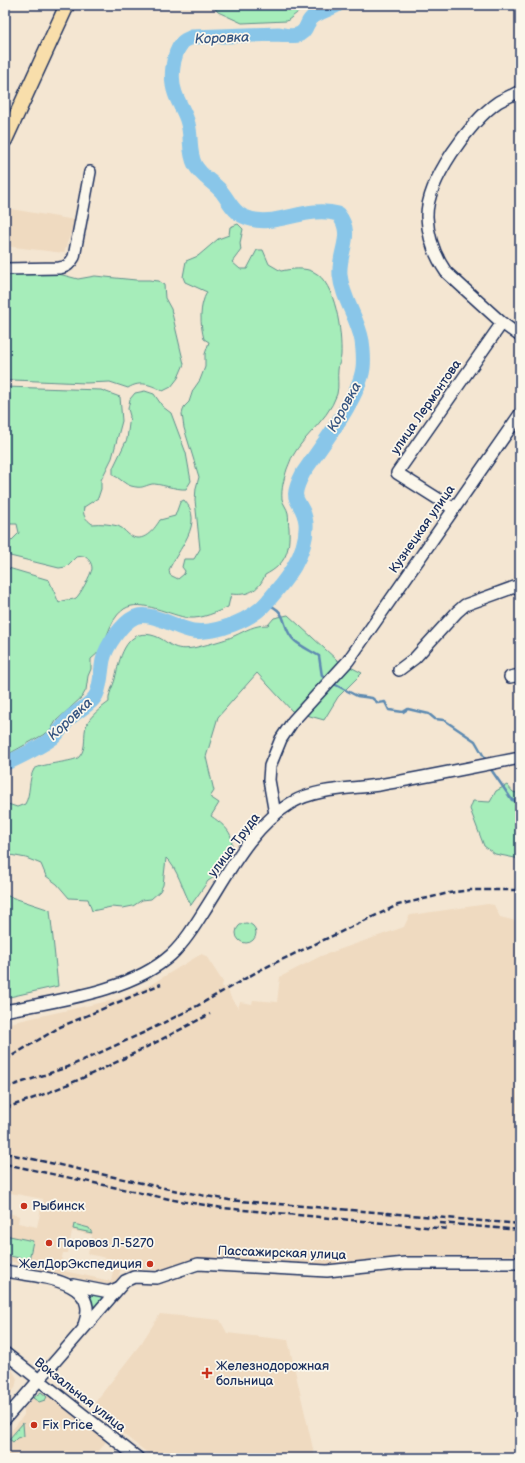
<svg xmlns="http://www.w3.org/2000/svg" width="525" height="1463" viewBox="0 0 525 1463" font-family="'Balsamiq Sans',sans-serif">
<rect width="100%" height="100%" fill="#f4e6d2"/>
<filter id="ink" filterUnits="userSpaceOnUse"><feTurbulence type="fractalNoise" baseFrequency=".025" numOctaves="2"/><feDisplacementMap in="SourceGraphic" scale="8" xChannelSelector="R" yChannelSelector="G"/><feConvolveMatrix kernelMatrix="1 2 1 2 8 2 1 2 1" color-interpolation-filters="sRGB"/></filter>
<g filter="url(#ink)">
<g fill="#efdac0" fill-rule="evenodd">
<path d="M5 208 75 220 64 253 5 246Z"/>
<path d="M488 904 494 905 500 917 520 922V1255L425 1258 327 1267 200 1259 167 1271 135 1268 122 1264 118 1280 110 1285 32 1269 5 1259V1255L29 1260 33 1242 5 1235V1212L19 1216 18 1223 37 1227 43 1199 5 1192V1024L122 998 150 985 201 954 206 956 223 982 222 986 224 989 227 987 231 998 238 1008 240 1002 252 1004 253 1000 277 1002 280 977 321 956 404 927 409 916 411 915ZM72 1231 92 1235 88 1254 115 1260 111 1281 64 1271 66 1263 61 1262 63 1253H68Z"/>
<path d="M160 1314 220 1320 227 1333 288 1340 314 1453 313 1458H154L97 1414 100 1409 93 1405 142 1342Z"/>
<path d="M5 1362 12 1369 17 1379 15 1388 5 1401Z"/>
<path d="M41 1392 49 1395 107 1440 94 1458H5V1439L24 1415V1409L34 1397Z"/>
</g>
<g fill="#a6edba" stroke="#608e8c">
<path d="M212 5H307L287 21 242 23 218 12Z"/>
<path d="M238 224 243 229 240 243 241 250 232 262 240 269H247L257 250H263L269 264 281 271C291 269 304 267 314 272 336 283 342 333 341 355 341 360 338 365 338 370 337 377 339 386 337 394 327 424 296 439 287 469 284 479 281 489 282 499 283 504 287 508 288 513 289 518 288 523 289 528 290 551 286 564 265 575 259 591 247 596 231 594L228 607C217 612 202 619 189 618 171 616 141 598 124 609 106 621 109 647 91 659V669L88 676 86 690 82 697 56 721 50 731 5 756V567L49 580 59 603C66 598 71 601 76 598 80 595 91 574 92 569 92 563 89 559 84 556L76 557 66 567 59 568 10 556 7 549 9 543 19 533 17 524H7L5 520V387L101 390 120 397 122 421 112 458 101 480V489L98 498 84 507C82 516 86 519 92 524 101 523 109 524 118 526 124 528 127 535 133 537 145 542 155 528 160 520L175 516 180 502 184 500C206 523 177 550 169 570L170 575 178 579 184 574 185 571 182 567 184 559H194L200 549 195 500 196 488 199 477 184 428 182 414 184 407 189 402 193 390 200 380 205 367V354L209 342 204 339C200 324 199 306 207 292L185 282 183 277 186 261 198 256 218 239 229 235 230 227Z"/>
<path d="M55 273 78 279 95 276 136 280H149L159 281 164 285 165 298 171 309 184 364 178 378 171 387 163 391C151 385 141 380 128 388L110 382 86 383 13 380 5 382V274Z"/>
<path d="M145 391 154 394 163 407 171 413 186 453 191 481 186 489C177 490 157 483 152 484 143 486 143 489 131 486 124 484 120 478 113 475V468L127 439 130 416 128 409 130 399 135 393Z"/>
<path d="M288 615 337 660 362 673 338 697 324 720 292 711 257 673 218 717 206 757 214 791 210 797 219 803 211 816C230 829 239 839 225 860 221 866 217 869 216 876L208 881 191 905C183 891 177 867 166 858L163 885 160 891 151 899 142 900 133 906 123 908 111 907 92 911 88 899 69 898 57 884 46 876 41 864 26 858 5 854V803L17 807 25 804C31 794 28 780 34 769 44 763 74 762 79 757 88 747 82 735 87 724 90 716 102 707 109 702 108 694 113 687 115 679 119 661 125 629 151 635 169 639 169 652 193 648 202 646 226 640 234 636 247 630 254 625 268 625L274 618Z"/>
<path d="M507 785 513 792 520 794V859L495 854 484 846 470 809 473 801 490 802 496 791Z"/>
<path d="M5 895 50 910 58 986 5 998Z"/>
<circle cx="246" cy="933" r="10"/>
<path d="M74 1224 89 1228 92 1233 73 1229Z"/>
<path d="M5 1235 33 1241 29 1260 5 1255Z"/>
<path d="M84 1292 106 1297 93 1313 90 1301Z"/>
<path d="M41 1392 47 1397 45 1400 39 1402 33 1398Z"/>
<path d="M23 1423 24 1436 17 1438 13 1442 9 1439Z"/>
</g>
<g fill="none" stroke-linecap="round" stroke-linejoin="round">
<g stroke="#5d8ab1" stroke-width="2.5">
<path d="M266 604C290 611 280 628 295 641 302 647 311 651 319 656L322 676 328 680"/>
<path d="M332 683 357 696 372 698 378 703 385 702 389 710 403 712 408 709 429 714 435 719 444 720 475 741 487 762"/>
<path d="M490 768 512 800 520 802"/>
</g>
<path stroke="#89c6e9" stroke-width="15" d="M5 763C14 761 49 742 55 736 61 730 65 722 71 717 79 709 93 704 97 693 101 683 101 670 103 660 106 646 122 623 135 617 151 610 177 629 193 631 216 634 252 620 267 602 286 580 308 554 306 523 303 497 286 506 303 473 321 446 359 399 363 368 364 360 363 349 362 341 358 318 342 298 340 275 338 251 355 235 338 214 306 204 274 230 245 217 242 216 238 213 235 210 230 205 226 197 221 191 213 182 201 176 195 165 188 151 192 138 188 124 186 113 178 103 175 93 170 79 172 55 182 43 184 40 189 39 192 37L279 34C287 36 300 38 305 29 308 24 308 20 314 16 321 12 330 9 337 5"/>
<g stroke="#1b2f5e" stroke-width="14">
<g id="minor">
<path d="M520 91C513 95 505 98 498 102 470 121 426 182 427 217 428 237 435 256 446 272L502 323 520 336"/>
<path d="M5 269 59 268C67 267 70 264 74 257L90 172"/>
<path d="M454 509 397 473 502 323"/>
<path d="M399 670 415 658 457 612 465 605 520 585"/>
<path d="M510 677 520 675"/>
<path d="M275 814 269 780 270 766 281 739 293 721 348 661 520 414"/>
<path d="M5 1011C57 1000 130 992 171 955 184 943 194 927 204 911 228 874 251 827 291 803 316 788 351 789 379 785 427 777 473 767 520 758"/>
<path d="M5 1271C35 1277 102 1278 84 1325"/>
<path d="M73 1285 109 1292 118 1288"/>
<path d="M5 1353 138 1458"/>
<path d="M5 1419 125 1281 134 1277 157 1278 198 1264 327 1271 405 1263H520"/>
</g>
</g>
<g stroke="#1b2f5e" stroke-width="17">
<path id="major" d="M5 140 67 5"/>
</g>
<use href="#minor" stroke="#fbf7ec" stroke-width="11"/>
<use href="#major" stroke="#f8deab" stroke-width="14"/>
<g stroke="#1b2f5e" stroke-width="2.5" stroke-dasharray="6 3" stroke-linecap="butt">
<path d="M5 1060 60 1027 161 984"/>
<path d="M5 1088 68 1067 143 1033 197 1006 262 969 398 905 449 893 470 890H520"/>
<path d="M5 1108C77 1085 143 1049 210 1014"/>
<path d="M5 1153 178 1191 229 1200 520 1224"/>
<path d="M5 1164 174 1200 223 1208 448 1229"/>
<path d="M440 1223 520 1230"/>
</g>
</g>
</g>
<g fill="#c8321e" stroke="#fbf7ec" stroke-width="1.5">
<circle cx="24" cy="1206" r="4"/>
<circle cx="49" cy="1243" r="4"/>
<circle cx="150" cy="1264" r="4"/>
<path d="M205 1367h4v4h4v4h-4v4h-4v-4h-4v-4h4z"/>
<circle cx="34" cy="1425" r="4"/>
</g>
<g text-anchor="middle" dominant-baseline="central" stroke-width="3.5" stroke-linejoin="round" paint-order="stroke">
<g font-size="13" fill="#1b2f5e" stroke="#fbf7ec">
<text transform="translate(426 407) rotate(-55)">улица Лермонтова</text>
<text transform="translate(422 529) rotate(-55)">Кузнецкая улица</text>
<text transform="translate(234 845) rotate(-53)">улица Труда</text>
<text transform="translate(282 1253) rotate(2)">Пассажирская улица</text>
<text transform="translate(80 1395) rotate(38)">Вокзальная улица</text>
</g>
<g font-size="13" fill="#1b2f5e" stroke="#fbf7ec" text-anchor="start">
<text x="32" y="1206">Рыбинск</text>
<text x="57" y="1243">Паровоз Л-5270</text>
<text x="142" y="1264" text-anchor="end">ЖелДорЭкспедиция</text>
<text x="216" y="1366">Железнодорожная<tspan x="216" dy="15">больница</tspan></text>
<text x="42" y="1425">Fix Price</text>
</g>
<g font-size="14" font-style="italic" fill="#365581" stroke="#fbf7ec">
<text transform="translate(222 38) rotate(-2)">Коровка</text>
<text transform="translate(344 407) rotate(-61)">Коровка</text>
<text transform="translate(70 719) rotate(-43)">Коровка</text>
</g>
</g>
<rect width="525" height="1463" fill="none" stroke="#fbf7ec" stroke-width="20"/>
<rect x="10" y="10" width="505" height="1443" fill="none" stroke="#1b2f5e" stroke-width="1.5" filter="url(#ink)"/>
</svg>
